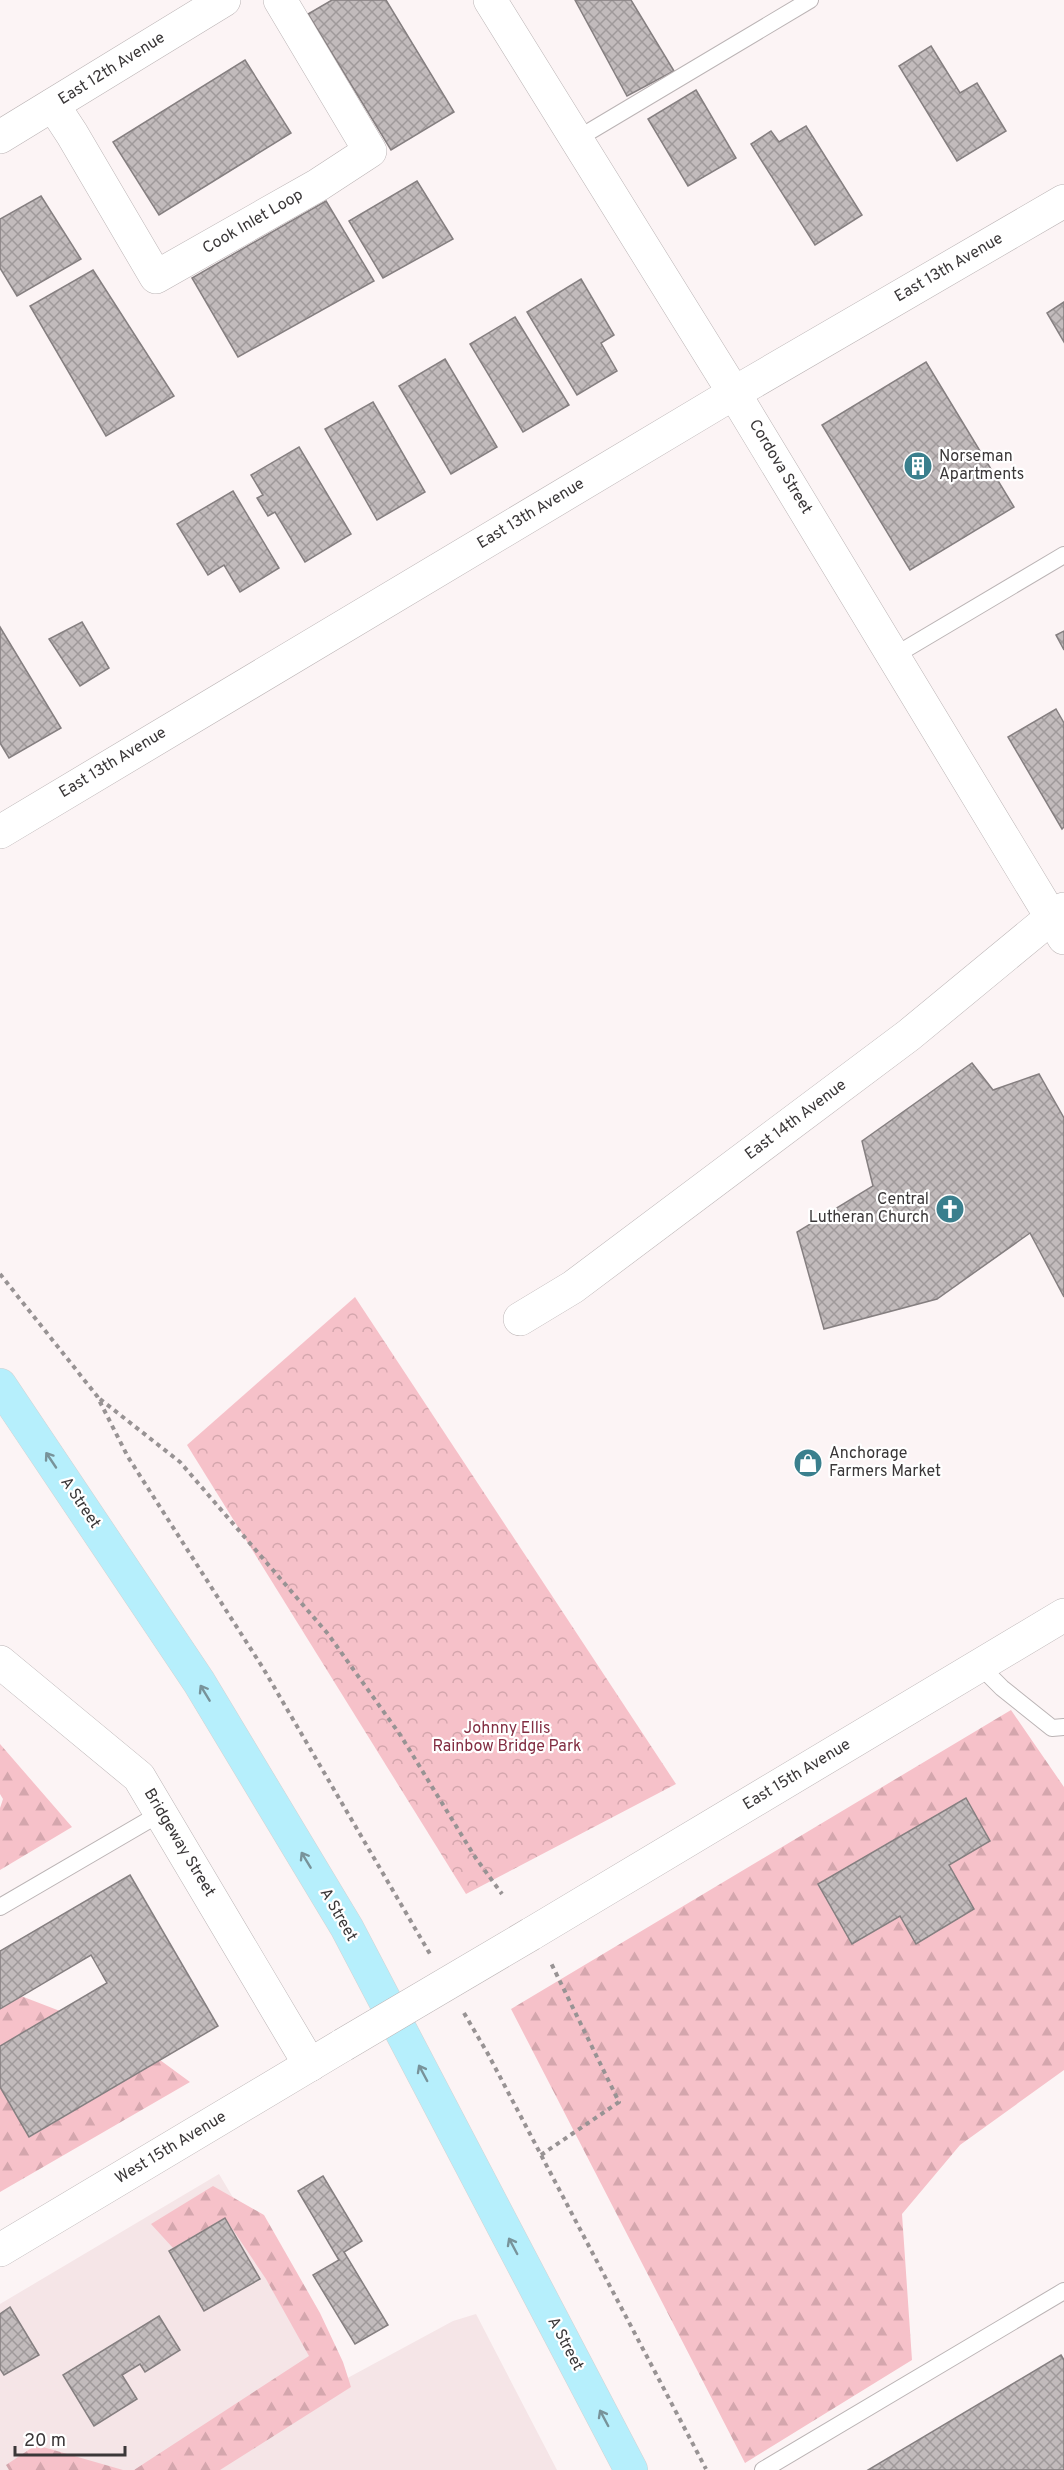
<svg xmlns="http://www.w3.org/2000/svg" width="1064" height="2470" viewBox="0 0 1064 2470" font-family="Overpass,sans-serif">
<defs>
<pattern id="forest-firs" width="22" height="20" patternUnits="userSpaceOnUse" patternTransform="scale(1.5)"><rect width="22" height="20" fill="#f6c1c9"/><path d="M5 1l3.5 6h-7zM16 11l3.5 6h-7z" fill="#d4a6ad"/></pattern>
<pattern id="park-crowns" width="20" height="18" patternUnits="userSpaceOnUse" patternTransform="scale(1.5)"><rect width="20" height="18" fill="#f6c1c9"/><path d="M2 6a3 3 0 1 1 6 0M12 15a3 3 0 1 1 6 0" fill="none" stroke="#d4a6ad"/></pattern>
<pattern id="building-cross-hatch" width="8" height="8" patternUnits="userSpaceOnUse" patternTransform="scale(1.5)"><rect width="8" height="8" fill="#c2bbbc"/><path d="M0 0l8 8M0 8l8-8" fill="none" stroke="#9f999a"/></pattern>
</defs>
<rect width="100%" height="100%" fill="#fcf4f5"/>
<path fill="#f5e5e7" d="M219 2174 342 2381 453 2321 476 2314 557 2470H0V2304Z"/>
<g fill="url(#forest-firs)">
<path d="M1011 1710 1064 1787V2070L960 2145 902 2214 912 2360 745 2463 511 2009Z"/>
<path d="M0 1744 72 1827 0 1870V1808L3 1799 0 1794Z"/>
<path d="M21 1996 60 2011 0 2046V2009Z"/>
<path d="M160 2060 190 2082 0 2192V2087L30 2137Z"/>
<path d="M213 2186 264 2215 320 2313 343 2362 351 2387 220 2470H134L309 2356 266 2279 225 2218 173 2248 151 2224Z"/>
<path d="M36 2445 123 2470H9L6 2465Z"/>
</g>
<path fill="url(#park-crowns)" d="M355 1297 676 1784 466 1894 187 1445Z"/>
<g fill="url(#building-cross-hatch)" stroke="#857f80" stroke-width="1.5">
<path d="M332 0H386L454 112 391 150 308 14Z"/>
<path d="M575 0H631L674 71 627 96Z"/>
<path d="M931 46 960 93 977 83 1006 131 957 161 899 66Z"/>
<path d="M245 60 291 133 159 215 113 142Z"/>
<path d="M696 90 736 158 688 186 648 119Z"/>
<path d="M806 126 862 215 815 245 751 144 771 131 779 142Z"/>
<path d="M417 181 453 239 383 278 349 221Z"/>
<path d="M41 196 81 259 17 296 0 268V219Z"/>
<path d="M326 201 374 281 238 357 192 278Z"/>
<path d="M93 270 174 396 106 436 30 306Z"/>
<path d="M581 279 614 335 601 343 617 371 577 395 527 312Z"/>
<path d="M1064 302V342L1047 313Z"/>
<path d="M515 317 569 405 523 432 470 344Z"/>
<path d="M445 359 497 447 451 474 399 386Z"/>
<path d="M926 362 1014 507 910 570 822 425Z"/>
<path d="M373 402 425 492 377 520 325 429Z"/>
<path d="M299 447 351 534 305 562 275 512 268 516 257 498 263 495 251 475Z"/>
<path d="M233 491 279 568 240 592 224 565 208 575 177 524Z"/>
<path d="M82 622 109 668 80 686 49 639Z"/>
<path d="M0 627 61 728 9 758 0 743Z"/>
<path d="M1064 631V650L1056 635Z"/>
<path d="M1056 709 1064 723V827L1062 829 1008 737Z"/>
<path d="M972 1063 993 1090 1039 1074 1064 1118V1297L1030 1233 937 1299 824 1329 797 1232 873 1186 862 1141Z"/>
<path d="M966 1798 990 1841 949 1865 974 1909 916 1944 900 1916 852 1944 818 1884Z"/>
<path d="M130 1875 218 2026 29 2137 0 2087V2046L107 1983 91 1955 0 2009V1951Z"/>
<path d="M323 2176 362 2241 344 2252 388 2325 355 2344 313 2275 339 2260 298 2191Z"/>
<path d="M225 2218 260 2279 204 2311 169 2251Z"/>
<path d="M10 2307 39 2355 4 2375 0 2369V2314Z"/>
<path d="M159 2316 180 2350 145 2372 140 2364 122 2375 137 2399 94 2426 63 2375Z"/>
<path d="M1061 2355 1064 2360V2470H868Z"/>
</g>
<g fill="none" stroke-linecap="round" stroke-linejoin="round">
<g stroke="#bbb4b5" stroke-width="18">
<g id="lane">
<path d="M577 139 810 0"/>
<path d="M894 656 1064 555"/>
<path d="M980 1666 1002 1688 1052 1728 1064 1727"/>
<path d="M0 1907 161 1813"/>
<path d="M763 2470 1064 2291"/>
</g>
</g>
<g stroke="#bbb4b5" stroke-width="34">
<g id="street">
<path d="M490 0 734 393 1064 938"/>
<path d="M53 105 72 134 156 277 318 185 370 151 280 0"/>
<path d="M0 137 224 0"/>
<path d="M0 832 734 393 1064 201"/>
<path d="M520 1319 573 1287 909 1035 1052 917 1064 909"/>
<path d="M0 1662 139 1777 310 2065"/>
</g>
</g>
<g stroke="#bbb4b5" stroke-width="34">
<g id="secondary">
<path d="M531 1934 1064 1615"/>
<path d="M0 2250 343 2045"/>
</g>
</g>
<g stroke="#d4d3d3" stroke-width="34">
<path id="primary" d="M0 1385 199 1682 347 1928 631 2470"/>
</g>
<g stroke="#989394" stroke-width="4" stroke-dasharray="4.5 4.5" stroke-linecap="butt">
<path d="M0 1274 97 1396 128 1457 263 1668 430 1954"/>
<path d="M100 1399 180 1462 328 1634 401 1736 475 1857 502 1894"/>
<path d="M464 2013 488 2054 706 2469"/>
<path d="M541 2155 619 2102 551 1963"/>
</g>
<use href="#lane" stroke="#fff" stroke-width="16"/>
<use href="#street" stroke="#fff" stroke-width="33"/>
<use href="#secondary" stroke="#fff" stroke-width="33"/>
<use href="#primary" stroke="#b6effc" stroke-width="33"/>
<g stroke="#bbb4b5" stroke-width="34" stroke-linecap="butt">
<path id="secondary-bridge" d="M343 2045 531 1934"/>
</g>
<use href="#secondary-bridge" stroke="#fff" stroke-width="33"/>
</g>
<defs><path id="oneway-shaft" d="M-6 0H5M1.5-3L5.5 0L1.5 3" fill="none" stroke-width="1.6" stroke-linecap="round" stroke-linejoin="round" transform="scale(1.5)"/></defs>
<g stroke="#78939a">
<use href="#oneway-shaft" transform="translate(51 1460) rotate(-124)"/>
<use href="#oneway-shaft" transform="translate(205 1693) rotate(-121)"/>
<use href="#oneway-shaft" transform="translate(306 1860) rotate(-121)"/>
<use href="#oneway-shaft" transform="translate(423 2073) rotate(-118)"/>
<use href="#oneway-shaft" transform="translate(513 2246) rotate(-118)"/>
<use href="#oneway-shaft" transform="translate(604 2418) rotate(-118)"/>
</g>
<defs>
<g id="building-disc" transform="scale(1.5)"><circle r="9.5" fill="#3a7f8d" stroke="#fff"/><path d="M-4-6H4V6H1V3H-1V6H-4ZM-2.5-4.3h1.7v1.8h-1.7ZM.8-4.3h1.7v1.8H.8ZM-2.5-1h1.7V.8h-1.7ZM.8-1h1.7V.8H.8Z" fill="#fff"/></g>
<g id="church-disc" transform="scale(1.5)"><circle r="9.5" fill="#3a7f8d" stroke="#fff"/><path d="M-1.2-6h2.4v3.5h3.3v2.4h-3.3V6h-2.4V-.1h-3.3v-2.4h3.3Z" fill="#fff"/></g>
<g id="shop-disc" transform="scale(1.5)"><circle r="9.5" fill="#3a7f8d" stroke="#fff"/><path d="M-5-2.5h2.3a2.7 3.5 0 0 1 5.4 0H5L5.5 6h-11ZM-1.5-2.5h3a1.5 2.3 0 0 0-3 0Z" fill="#fff"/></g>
</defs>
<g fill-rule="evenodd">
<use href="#building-disc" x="918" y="466"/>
<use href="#church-disc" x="950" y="1209"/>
<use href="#shop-disc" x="808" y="1463"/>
</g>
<g text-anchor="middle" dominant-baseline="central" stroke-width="4.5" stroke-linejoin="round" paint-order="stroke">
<g font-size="16" fill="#3a3738" stroke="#fff">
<text transform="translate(112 69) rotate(-32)">East 12th Avenue</text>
<text transform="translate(253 222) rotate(-30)">Cook Inlet Loop</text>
<text transform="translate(949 268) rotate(-30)">East 13th Avenue</text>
<text transform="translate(780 467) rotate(59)">Cordova Street</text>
<text transform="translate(531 514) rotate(-31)">East 13th Avenue</text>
<text transform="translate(113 763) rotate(-31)">East 13th Avenue</text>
<text transform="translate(796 1120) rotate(-37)">East 14th Avenue</text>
<text transform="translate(80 1503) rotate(56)">A Street</text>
<text transform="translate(797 1775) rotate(-31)">East 15th Avenue</text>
<text transform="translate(179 1843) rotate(59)">Bridgeway Street</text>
<text transform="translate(338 1915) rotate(60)">A Street</text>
<text transform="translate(171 2148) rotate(-31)">West 15th Avenue</text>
<text transform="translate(565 2344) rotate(62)">A Street</text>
</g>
<g font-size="16" fill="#3a3738" stroke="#fff" text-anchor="start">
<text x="939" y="457">Norseman<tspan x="939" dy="18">Apartments</tspan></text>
<text x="929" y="1200" text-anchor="end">Central<tspan x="929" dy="18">Lutheran Church</tspan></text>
<text x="829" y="1454">Anchorage<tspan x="829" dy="18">Farmers Market</tspan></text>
</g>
<g font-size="16" fill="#822d42" stroke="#fff">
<text x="507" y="1729">Johnny Ellis<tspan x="507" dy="18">Rainbow Bridge Park</tspan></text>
</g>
</g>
<path d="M15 2446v9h110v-9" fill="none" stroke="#3a3738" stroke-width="3"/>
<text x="24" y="2446" font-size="18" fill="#3a3738" stroke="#ffffff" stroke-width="4.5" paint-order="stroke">20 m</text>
</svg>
